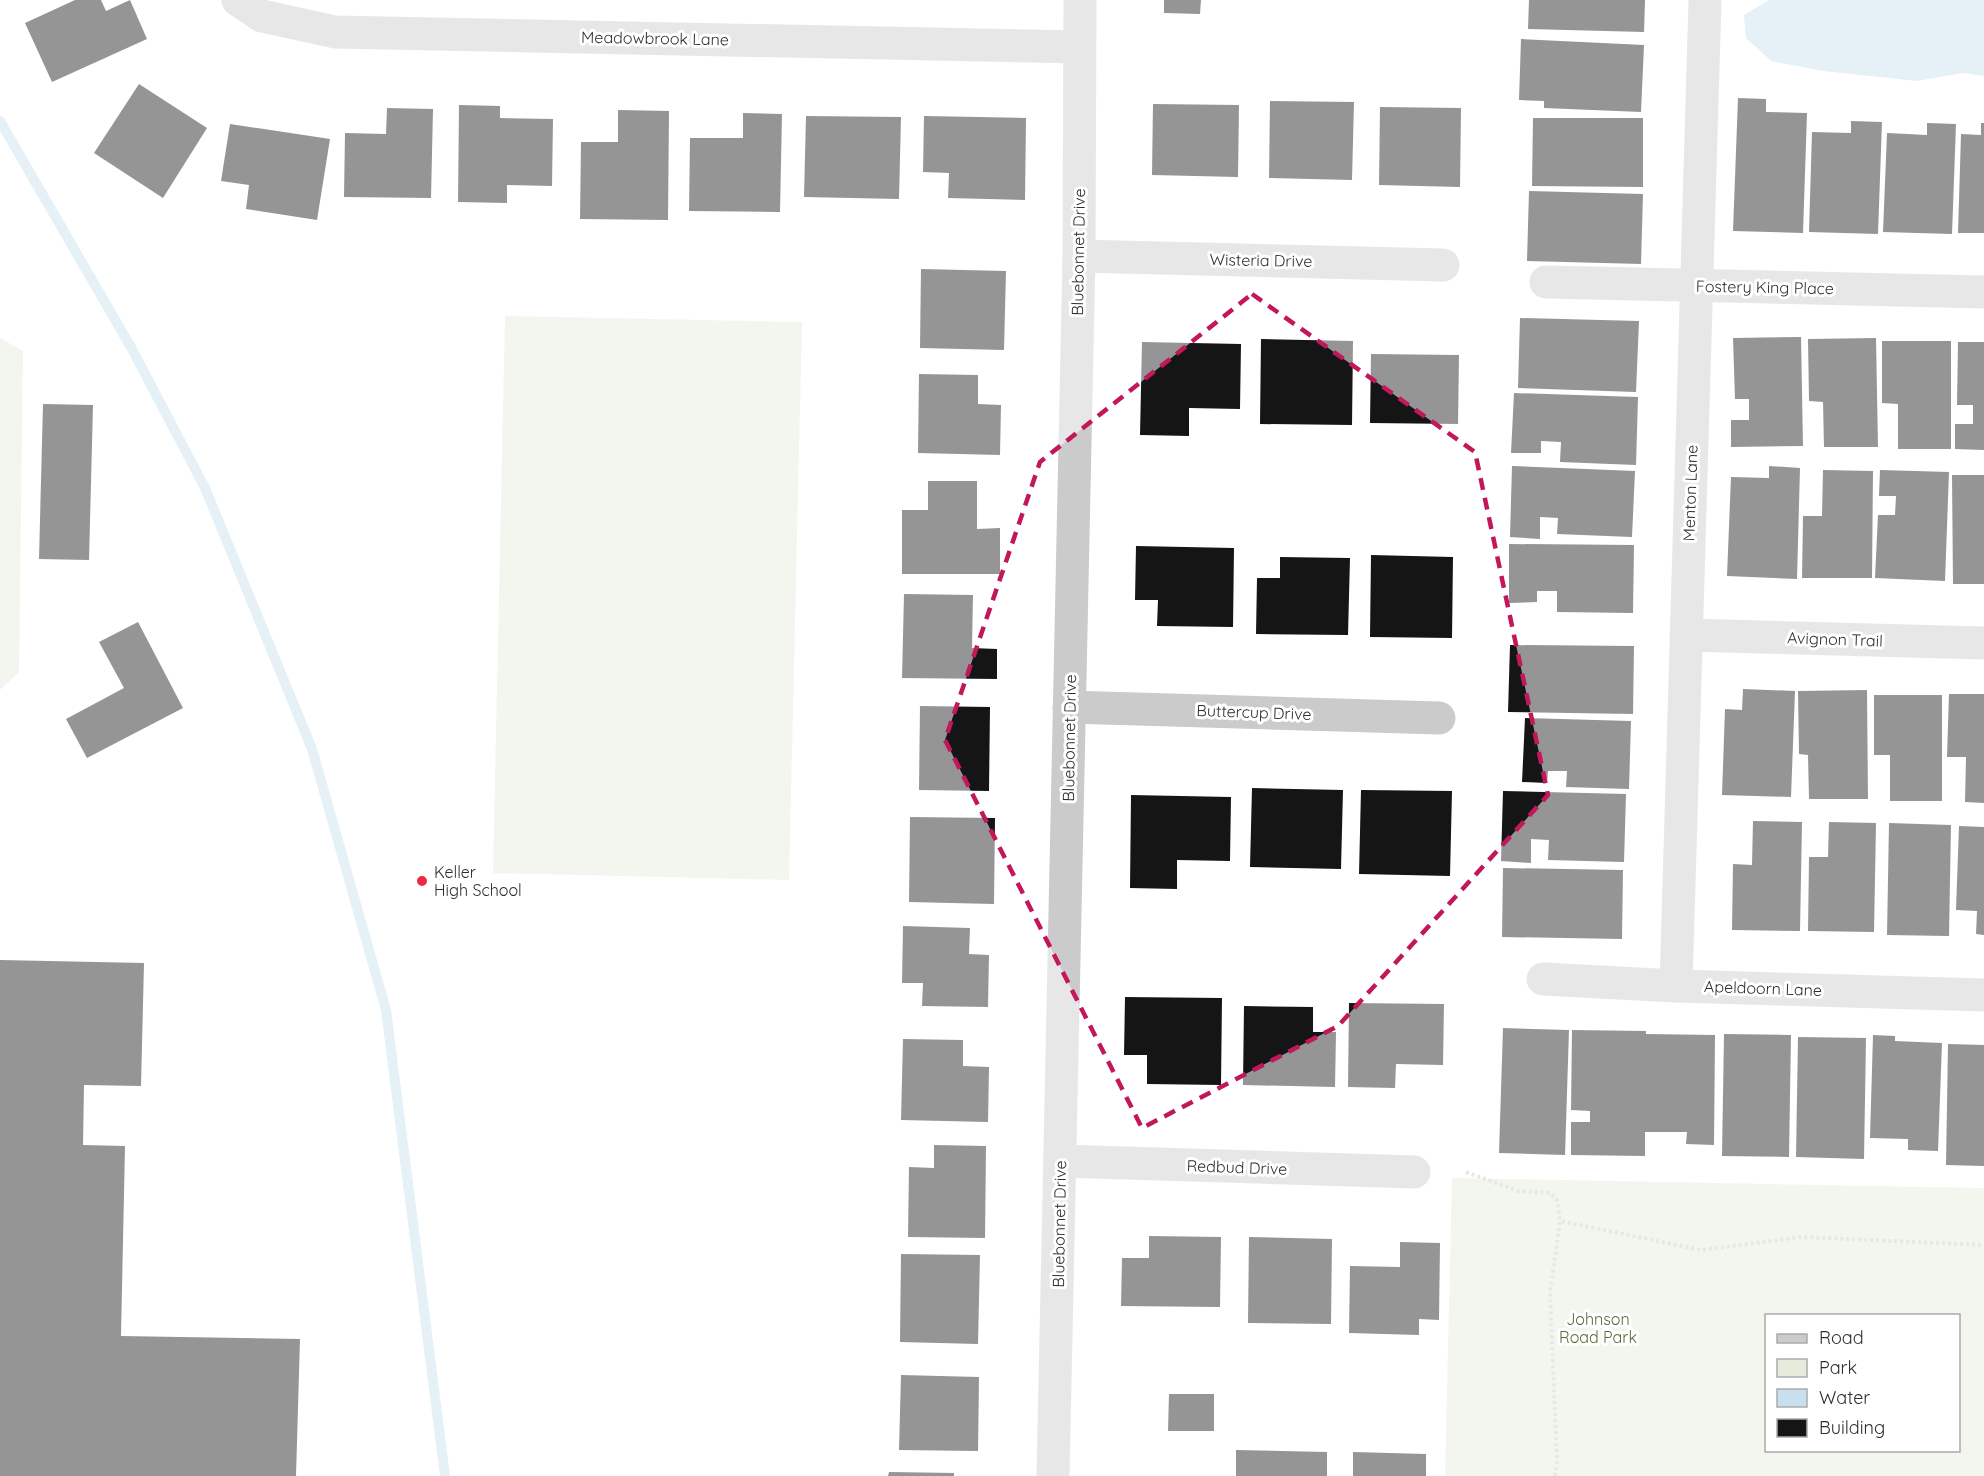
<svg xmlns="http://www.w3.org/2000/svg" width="1984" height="1476" viewBox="0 0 1984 1476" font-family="Quicksand,sans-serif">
<rect width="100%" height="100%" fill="#fff"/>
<g fill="#e5ecdb" fill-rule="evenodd">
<path d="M505 316 802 322 789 880 493 873Z"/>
<path d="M0 338 23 351 19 672 0 690Z"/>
<path d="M1452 1178 1984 1188V1476H1445ZM1766 1316H1958V1450H1766Z"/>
</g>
<path fill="#c6e1ed" d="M1769 0H1984V76L1963 73 1917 81 1823 71 1771 61 1746 38 1744 15Z"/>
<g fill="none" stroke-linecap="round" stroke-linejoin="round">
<path stroke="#c6e1ed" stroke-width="10" d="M0 121 132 349 205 488 312 749 386 1010 445 1476"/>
</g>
<g fill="#151515">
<path d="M75 0H101L106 11 130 0 147 39 52 82 25 23Z"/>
<path d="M1164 0H1201L1200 14 1164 13Z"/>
<path d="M1529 0H1645L1644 32 1528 29Z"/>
<path d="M1521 39 1644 45 1641 112 1544 108V101L1519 100Z"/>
<path d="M139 84 207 128 163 198 94 153Z"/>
<path d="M1738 98 1766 99V112L1807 113 1803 233 1733 231Z"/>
<path d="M1270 101 1354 102 1352 180 1269 178Z"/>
<path d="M1153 104 1239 105 1238 177 1152 175Z"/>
<path d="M459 105 500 106V118L553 119 552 186 507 185V203L458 202Z"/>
<path d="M1380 107 1461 108 1460 187 1379 185Z"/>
<path d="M387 108 433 109 431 198 344 197 345 133 386 134Z"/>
<path d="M618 110 669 111 668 220 580 219 581 142H618Z"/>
<path d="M743 113 782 114 780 212 689 211 690 138H743Z"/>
<path d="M806 116 901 117 899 199 804 197Z"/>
<path d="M924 116 1026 118 1025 200 948 198 949 173 923 172Z"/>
<path d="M1533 118H1643V187L1532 186Z"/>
<path d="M1851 121 1882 122 1878 234 1809 232 1812 132 1851 133Z"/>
<path d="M1927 123 1956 124 1952 234 1883 232 1887 133 1927 135Z"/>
<path d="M1981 123H1984V233H1958L1961 134 1981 135Z"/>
<path d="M230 124 330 139 317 220 246 209 249 185 221 181Z"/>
<path d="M1529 191 1643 194 1641 264 1527 261Z"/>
<path d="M921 269 1006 271 1004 350 920 348Z"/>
<path d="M1520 318 1639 321 1636 392 1518 388Z"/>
<path d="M1801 337 1803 446 1731 447V420H1749V399H1735L1733 338Z"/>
<path d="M1876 338 1878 447H1824L1823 402 1809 401 1808 339Z"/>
<path d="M1261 339 1353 341 1352 425 1260 424Z"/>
<path d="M1882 341H1951V449H1898V404L1882 403Z"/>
<path d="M1142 342 1241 344 1240 409 1189 408V436L1140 435Z"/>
<path d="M1958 342H1984V450L1955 449V424H1973V405H1957Z"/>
<path d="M1371 354 1459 355 1458 424 1370 423Z"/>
<path d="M919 374 978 375V404L1001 405 1000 455 918 453Z"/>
<path d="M1514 393 1638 397 1636 465 1560 462 1561 442 1541 441V453H1511Z"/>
<path d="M43 404 93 405 89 560 39 559Z"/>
<path d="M1512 466 1635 471 1632 537 1557 534 1558 518 1540 517V539L1510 537Z"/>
<path d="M1769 466 1800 468 1797 579 1727 576 1731 477 1769 478Z"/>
<path d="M1823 470 1873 471 1872 578H1802L1803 516H1822Z"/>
<path d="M1880 470 1949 472 1945 581 1875 578 1878 515H1895L1896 496H1879Z"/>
<path d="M1952 475H1984V584H1953Z"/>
<path d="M928 481H977V529L1000 528V574H902V510H928Z"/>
<path d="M1509 544 1634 545 1633 613 1557 612V591H1537V602L1509 603Z"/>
<path d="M1136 546 1234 548 1233 627 1157 626 1158 600H1135Z"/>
<path d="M1371 555 1453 557 1452 638 1370 637Z"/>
<path d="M1280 557 1350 558 1348 635 1256 634 1257 578H1280Z"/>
<path d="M904 594 973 595 972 648 997 649V679L902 678Z"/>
<path d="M138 622 183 708 87 758 66 719 124 688 99 642Z"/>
<path d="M1510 645 1634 646 1633 714 1508 712Z"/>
<path d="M1743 689 1795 691 1791 797 1722 795 1725 709 1742 710Z"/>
<path d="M1867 690 1868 799H1809L1808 755 1799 754 1798 691Z"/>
<path d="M1949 694H1984V803L1965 802 1966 757H1947Z"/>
<path d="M1874 695H1942V801H1890V755H1874Z"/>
<path d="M920 706 990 707 989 791 919 790Z"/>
<path d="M1525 718 1631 721 1629 789 1566 787 1567 771H1548L1547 783 1522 782Z"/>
<path d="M1252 788 1343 790 1341 869 1250 867Z"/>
<path d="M1361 790 1452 791 1450 876 1359 874Z"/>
<path d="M1503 791 1626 794 1624 862 1548 860 1549 840 1531 839V863L1501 861Z"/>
<path d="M1131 795 1231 797 1230 861 1177 860V889L1130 888Z"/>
<path d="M910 817 995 818 994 904 909 902Z"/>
<path d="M1753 821 1802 822 1800 931 1732 930 1733 864 1752 865Z"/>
<path d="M1829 822 1876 823 1874 932 1808 931 1809 857H1828Z"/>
<path d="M1889 823 1951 825 1949 936 1887 935Z"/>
<path d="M1959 826 1984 827V935L1976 934 1977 911 1956 910Z"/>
<path d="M1503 868 1623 870 1622 939 1502 937Z"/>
<path d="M903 926 970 928 969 954 989 955 988 1007 922 1006 923 983H902Z"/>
<path d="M0 960 144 963 141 1086 84 1085 83 1145 125 1146 121 1336 300 1339 296 1476H0Z"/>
<path d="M1125 997 1222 998 1221 1085 1147 1084V1055H1124Z"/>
<path d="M1349 1003 1444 1004 1443 1065 1396 1064 1395 1088 1348 1087Z"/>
<path d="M1244 1006 1313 1007V1032H1336L1335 1087 1243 1085Z"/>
<path d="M1503 1028 1569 1030 1565 1155 1499 1153Z"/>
<path d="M1572 1030 1646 1031V1034L1715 1035 1714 1145 1686 1144 1687 1132H1645V1156L1571 1155V1122H1590V1111L1571 1110Z"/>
<path d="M1724 1034 1791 1035 1789 1157 1722 1156Z"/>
<path d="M1873 1035 1895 1036V1041L1942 1043 1938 1151 1908 1150V1139L1870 1138Z"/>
<path d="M1798 1037 1866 1038 1864 1159 1796 1157Z"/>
<path d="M903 1039 963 1040V1066L989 1067 988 1122 901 1120Z"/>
<path d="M1948 1044 1984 1045V1166L1946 1165Z"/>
<path d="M934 1145 986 1146 985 1238 908 1237 909 1167 934 1168Z"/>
<path d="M1149 1236 1221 1237 1220 1307 1121 1306 1122 1258H1149Z"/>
<path d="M1249 1237 1332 1239 1331 1324 1248 1323Z"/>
<path d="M1400 1242 1440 1243 1439 1320 1419 1319V1335L1349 1333 1350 1266 1400 1267Z"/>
<path d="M901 1254 980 1255 978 1344 900 1342Z"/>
<path d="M901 1375 979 1377 978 1451 899 1450Z"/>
<path d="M1169 1394H1214V1431H1168Z"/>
<path d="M1236 1450 1327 1452V1476H1236Z"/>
<path d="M1353 1452 1426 1454V1476H1353Z"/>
<path d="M889 1472 954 1473V1476H888Z"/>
</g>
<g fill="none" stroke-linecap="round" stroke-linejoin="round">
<g stroke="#cbcbcb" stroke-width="4" stroke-dasharray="3 3" stroke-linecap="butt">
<path d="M1466 1172 1518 1191 1551 1193 1557 1200 1560 1221"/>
<path d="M1555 1476 1557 1463 1550 1293 1560 1221 1701 1250 1801 1237 1984 1245"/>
</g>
<g stroke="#cbcbcb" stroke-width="33">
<path d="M238 0 262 16 335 32 1079 47"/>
<path d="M1079 256 1443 265"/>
<path d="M1546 282 1984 292"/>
<path d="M1686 635 1984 643"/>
<path d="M1069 707 1439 718"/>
<path d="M1543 979 1676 986 1984 995"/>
<path d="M1676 986 1705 0"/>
<path d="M1060 1161 1414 1172"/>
<path d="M1053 1476 1079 256 1080 0"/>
</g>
</g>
<path d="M0 0H1984V1476H0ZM1252 294 1475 452 1548 795 1338 1026 1142 1128 945 740 1040 462Z" fill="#fff" fill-opacity=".55" fill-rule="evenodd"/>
<path fill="none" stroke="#c2185b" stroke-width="4.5" stroke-dasharray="12 8" stroke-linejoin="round" d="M1252 294 1475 452 1548 795 1338 1026 1142 1128 945 740 1040 462Z"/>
<circle fill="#ed2944" stroke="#fff" stroke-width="2" cx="422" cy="881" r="6"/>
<g text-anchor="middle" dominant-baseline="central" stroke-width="6" stroke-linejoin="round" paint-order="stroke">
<g font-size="16" fill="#2e2e2e" stroke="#fff">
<text transform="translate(655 38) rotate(1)">Meadowbrook Lane</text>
<text transform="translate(1078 252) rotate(-89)">Bluebonnet Drive</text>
<text transform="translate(1261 260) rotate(1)">Wisteria Drive</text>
<text transform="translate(1765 287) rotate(1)">Fostery King Place</text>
<text transform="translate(1690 493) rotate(-88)">Menton Lane</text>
<text transform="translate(1835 639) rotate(2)">Avignon Trail</text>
<text transform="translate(1254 712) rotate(2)">Buttercup Drive</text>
<text transform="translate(1069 738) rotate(-89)">Bluebonnet Drive</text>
<text transform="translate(1763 988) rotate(2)">Apeldoorn Lane</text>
<text transform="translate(1237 1167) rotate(2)">Redbud Drive</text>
<text transform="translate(1059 1224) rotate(-89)">Bluebonnet Drive</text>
</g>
<g font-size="16" fill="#2e2e2e" stroke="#fff" text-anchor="start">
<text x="434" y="872">Keller<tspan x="434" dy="18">High School</tspan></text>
</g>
<g font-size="16" fill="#546c3a" stroke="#fff">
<text x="1598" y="1319">Johnson<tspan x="1598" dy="18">Road Park</tspan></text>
</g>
</g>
<rect x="1765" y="1314" width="195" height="138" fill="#ffffff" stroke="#ababab" stroke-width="1.5"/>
<rect x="1777" y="1334" width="30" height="9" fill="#cbcbcb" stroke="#ababab" stroke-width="1.5"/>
<text x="1819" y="1344" font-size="18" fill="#2e2e2e">Road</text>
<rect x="1777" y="1359" width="30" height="18" fill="#e5ecdb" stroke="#ababab" stroke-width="1.5"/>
<text x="1819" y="1374" font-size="18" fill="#2e2e2e">Park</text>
<rect x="1777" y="1389" width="30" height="18" fill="#c6e1ed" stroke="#ababab" stroke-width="1.5"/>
<text x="1819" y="1404" font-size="18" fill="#2e2e2e">Water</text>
<rect x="1777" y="1419" width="30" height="18" fill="#151515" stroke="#ababab" stroke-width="1.5"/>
<text x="1819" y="1434" font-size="18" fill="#2e2e2e">Building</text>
</svg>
